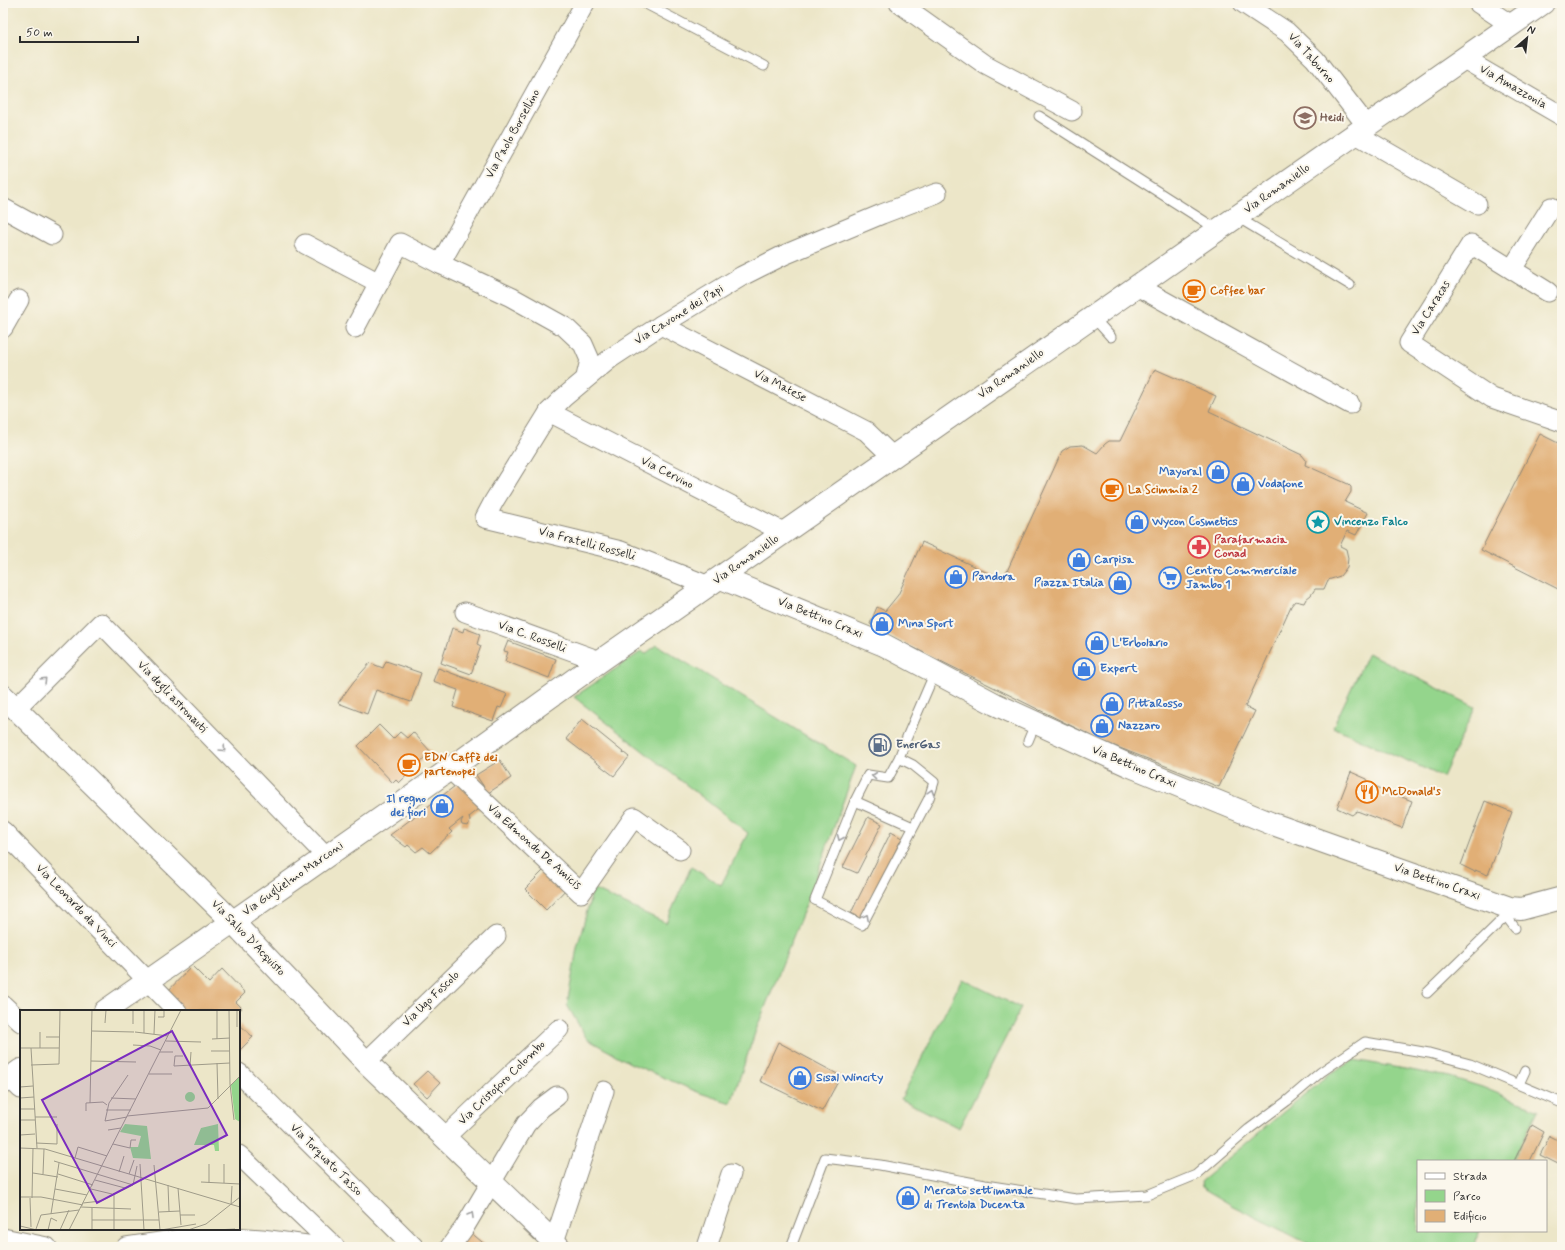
<svg xmlns="http://www.w3.org/2000/svg" width="1565" height="1250" viewBox="0 0 1565 1250" font-family="Mynerve,sans-serif">
<rect width="100%" height="100%" fill="#fbf7ec"/>
<filter id="ink" filterUnits="userSpaceOnUse"><feTurbulence type="fractalNoise" baseFrequency=".025" numOctaves="2"/><feDisplacementMap in="SourceGraphic" scale="8" xChannelSelector="R" yChannelSelector="G"/><feConvolveMatrix kernelMatrix="1 2 1 2 8 2 1 2 1" color-interpolation-filters="sRGB"/></filter>
<filter id="wash" filterUnits="userSpaceOnUse"><feTurbulence type="fractalNoise" baseFrequency=".012" numOctaves="4" result="noise"/><feDisplacementMap in="SourceGraphic" scale="16" xChannelSelector="R" yChannelSelector="G"/><feGaussianBlur stdDeviation="0.9" result="paint"/><feColorMatrix in="noise" values="0 0 0 0 0 0 0 0 0 0 0 0 0 0 0 0 0 1.4 0 .05"/><feComposite in="paint" operator="in"/></filter>
<g filter="url(#wash)">
<rect width="100%" height="100%" fill="#ece6c8"/>
<g fill="#94d58c" stroke="#60805c">
<path d="M657 645 856 766 805 907 756 1030 731 1103 700 1093 630 1063 587 1039 567 1005 577 948 593 889 666 923 691 867 721 885 748 833 574 697 642 651 645 654Z"/>
<path d="M1368 653 1475 707 1443 777 1333 727Z"/>
<path d="M962 979 1021 1008 959 1128 901 1099Z"/>
<path d="M1354 1060 1450 1077 1482 1087 1538 1110 1513 1161H1418V1231H1480L1472 1247H1315L1233 1206 1201 1187 1200 1182 1324 1078Z"/>
</g>
<g id="blocks">
<g fill="#e1af76">
<path d="M1155 369 1216 396 1209 411 1302 455 1306 460 1305 465 1348 484 1351 487V492L1345 502 1368 513 1356 535 1347 531 1340 546 1346 549 1348 558 1347 567 1340 576 1328 580 1324 589H1315L1311 595 1306 599 1304 603 1295 601 1291 606 1245 707 1255 711 1219 787 1102 741 880 631 870 624 877 607 885 611 898 595 922 542 1003 580 1062 451 1070 446 1083 445 1097 453 1105 444 1109 441H1120Z"/>
<path d="M1540 434 1562 445V591L1481 550Z"/>
<path d="M452 628 463 632 464 628 480 634 477 644 481 646 471 674 441 663Z"/>
<path d="M508 641 556 659 549 678 505 661 508 652 504 651Z"/>
<path d="M386 661 421 673 411 702 376 690 367 714 338 703 354 681 370 663 383 668Z"/>
<path d="M438 668 507 694 501 708 498 707 493 721 453 707 458 690 433 681Z"/>
<path d="M582 719 629 757 614 776 566 739Z"/>
<path d="M379 725 393 739 400 732 407 738 413 732 431 752 399 783 396 780 393 783 358 746Z"/>
<path d="M500 760 511 778 488 793 476 775Z"/>
<path d="M1351 772 1367 779 1369 784 1412 801 1402 828 1357 811 1352 815 1337 808Z"/>
<path d="M459 783 483 806 469 817 470 821 468 826 462 825 461 822 463 818 449 829 452 832 430 853 423 847 416 852 408 845 406 847 390 835Z"/>
<path d="M1485 801 1512 812 1488 875 1475 870V872L1461 865Z"/>
<path d="M868 817 882 824 857 873 843 867Z"/>
<path d="M891 832 902 838 861 918 851 913Z"/>
<path d="M549 865 570 885 546 910 525 889Z"/>
<path d="M192 966 209 983 222 969 245 993 236 1002 242 1008 239 1011H183L165 994Z"/>
<path d="M239 1024 253 1037 239 1051Z"/>
<path d="M778 1042 841 1076 822 1111 760 1081Z"/>
<path d="M427 1071 440 1083 427 1097 413 1084Z"/>
<path d="M1532 1125 1544 1132 1530 1161H1514Z"/>
<path d="M1550 1136 1562 1142V1166L1540 1155Z"/>
<path d="M469 1231 488 1247H456Z"/>
</g>
</g>
</g>
<g filter="url(#ink)">
<use href="#blocks" fill-opacity="0" stroke="#8c887a" stroke-width="1"/>
<g fill="none" stroke-linecap="round" stroke-linejoin="round">
<g stroke="#8c887a" stroke-width="11">
<g id="lane">
<path d="M644 3 764 66"/>
<path d="M1039 116 1218 230"/>
<path d="M1237 217 1350 285"/>
<path d="M1093 317 1111 337"/>
<path d="M1028 741 1035 724"/>
<path d="M899 758 913 765 934 782 929 798 862 925 815 900 855 801 868 775 888 778 899 758 907 737 935 672"/>
<path d="M855 801 913 827"/>
<path d="M1506 916 1515 928"/>
<path d="M1427 993 1506 916 1514 912"/>
<path d="M1519 1084 1525 1071"/>
<path d="M791 1247 825 1158 880 1165 985 1185 1076 1199 1147 1195 1196 1175 1249 1129 1287 1101 1321 1072 1365 1042 1429 1053 1470 1064 1562 1103"/>
</g>
</g>
<g stroke="#8c887a" stroke-width="21">
<g id="street">
<path d="M899 3 986 65 1072 111"/>
<path d="M1243 3 1287 32 1315 59 1367 126"/>
<path d="M1478 3 1511 25"/>
<path d="M1464 59 1562 116"/>
<path d="M1356 134 1477 204"/>
<path d="M3 208 52 235"/>
<path d="M305 244 379 283"/>
<path d="M440 264 585 3"/>
<path d="M1512 269 1551 207"/>
<path d="M1137 286 1350 404"/>
<path d="M1548 292 1471 244 1409 343 1492 398 1562 422"/>
<path d="M661 325 866 431 893 457"/>
<path d="M3 328 19 300"/>
<path d="M355 328 400 243 440 264 511 297 565 327 583 344 590 360 586 377"/>
<path d="M549 412 785 533"/>
<path d="M709 586 621 551 485 518 494 501 549 412 563 398 611 358 661 325 742 276 784 255 882 214 937 193"/>
<path d="M465 612 600 661"/>
<path d="M16 708 101 623 327 857"/>
<path d="M450 769 581 893 634 817 680 850"/>
<path d="M3 831 177 1011"/>
<path d="M3 1005 21 1022"/>
<path d="M366 1062 496 936"/>
<path d="M239 1073 414 1247"/>
<path d="M10 1078 21 1089"/>
<path d="M445 1137 559 1029"/>
<path d="M239 1155 335 1247"/>
<path d="M3 1238 47 1247"/>
<path d="M126 1247 208 1235 262 1239 322 1247"/>
<path d="M450 1247 464 1228 526 1124 541 1108 557 1096"/>
<path d="M550 1247 554 1242 604 1091"/>
<path d="M707 1247 731 1174"/>
</g>
</g>
<g stroke="#8c887a" stroke-width="24">
<g id="secondary">
<path d="M721 578 884 645 995 704 1128 765 1270 823 1510 908 1521 909 1562 898"/>
<path d="M3 696 232 921 366 1062 559 1247"/>
<path d="M105 1011 404 802 600 661 1543 3"/>
<path d="M3 1083 21 1070"/>
</g>
</g>
<use href="#lane" stroke="#fff" stroke-width="9"/>
<use href="#street" stroke="#fff" stroke-width="19"/>
<use href="#secondary" stroke="#fff" stroke-width="22"/>
</g>
<defs><path id="oneway-chevron" d="M-2-3.5L2.5 0L-2 3.5" fill="none" stroke-width="1.6" stroke-linecap="round" stroke-linejoin="round"/></defs>
<g stroke="#a0a0a0">
<use href="#oneway-chevron" transform="translate(44 680) rotate(-45)"/>
<use href="#oneway-chevron" transform="translate(223 749) rotate(46)"/>
<use href="#oneway-chevron" transform="translate(874 776) rotate(-174)"/>
<use href="#oneway-chevron" transform="translate(931 792) rotate(-72)"/>
<use href="#oneway-chevron" transform="translate(840 838) rotate(112)"/>
<use href="#oneway-chevron" transform="translate(866 917) rotate(-62)"/>
<use href="#oneway-chevron" transform="translate(471 1215) rotate(-60)"/>
</g>
</g>
<defs>
<g id="school-ring" transform="scale(1.15)"><circle r="9.5" fill="#fbf7ec" stroke="#8d6e63" stroke-width="1.5"/><path d="M0-5L7-2L0 1L-7-2ZM-4 1L0 2.5L4 1V4Q0 6-4 4Z" fill="#8d6e63"/></g>
<g id="cafe-ring" transform="scale(1.15)"><circle r="9.5" fill="#fbf7ec" stroke="#e8710a" stroke-width="1.5"/><path d="M-5.5-4.5H6V0H3Q3 3.5 0 3.5H-2.5Q-5.5 3.5-5.5 0ZM3-3.2v2h1.7v-2ZM-6 4.5H4V6H-6Z" fill="#e8710a"/></g>
<g id="shop-ring" transform="scale(1.15)"><circle r="9.5" fill="#fbf7ec" stroke="#3f7fe0" stroke-width="1.5"/><path d="M-5-2.5h2.3a2.7 3.5 0 0 1 5.4 0H5L5.5 6h-11ZM-1.5-2.5h3a1.5 2.3 0 0 0-3 0Z" fill="#3f7fe0"/></g>
<g id="sight-ring" transform="scale(1.15)"><circle r="9.5" fill="#fbf7ec" stroke="#0f9aa8" stroke-width="1.5"/><path d="M0-6L1.8-2.2L6-1.7L2.9 1.2L3.7 5.4L0 3.3L-3.7 5.4L-2.9 1.2L-6-1.7L-1.8-2.2Z" fill="#0f9aa8"/></g>
<g id="pharmacy-ring" transform="scale(1.15)"><circle r="9.5" fill="#fbf7ec" stroke="#e0444e" stroke-width="1.5"/><path d="M-2-6h4v4h4v4h-4v4h-4v-4h-4v-4h4Z" fill="#e0444e"/></g>
<g id="supermarket-ring" transform="scale(1.15)"><circle r="9.5" fill="#fbf7ec" stroke="#3f7fe0" stroke-width="1.5"/><path d="M-6-5.5h2.5l.6 2H6L4.5 2H-2.5L-4.4-4H-6ZM-1.5 3.2a1.3 1.3 0 1 0 .1 0ZM3 3.2a1.3 1.3 0 1 0 .1 0Z" fill="#3f7fe0"/></g>
<g id="fuel-ring" transform="scale(1.15)"><circle r="9.5" fill="#fbf7ec" stroke="#5c6f8a" stroke-width="1.5"/><path d="M-5.5-6h7V0h2V4h1.3V-2.5L3-4.5l.8-.8L6-3V5H2.5V1h-1V6h-7ZM-4.2-4.7v3.2H.2V-4.7Z" fill="#5c6f8a"/></g>
<g id="restaurant-ring" transform="scale(1.15)"><circle r="9.5" fill="#fbf7ec" stroke="#e8710a" stroke-width="1.5"/><path d="M-5-6h1v4h1v-4h1v4h1v-4h1v5L-1.5 .5V6h-2V.5L-5-1ZM5-6V6H3V1.5H1.5Q1.5-4 5-6Z" fill="#e8710a"/></g>
</defs>
<g fill-rule="evenodd">
<use href="#school-ring" x="1305" y="118"/>
<use href="#cafe-ring" x="1194" y="291"/>
<use href="#shop-ring" x="1218" y="472"/>
<use href="#shop-ring" x="1243" y="484"/>
<use href="#cafe-ring" x="1112" y="490"/>
<use href="#shop-ring" x="1137" y="522"/>
<use href="#sight-ring" x="1318" y="522"/>
<use href="#pharmacy-ring" x="1199" y="547"/>
<use href="#shop-ring" x="1079" y="560"/>
<use href="#shop-ring" x="956" y="577"/>
<use href="#supermarket-ring" x="1170" y="578"/>
<use href="#shop-ring" x="1120" y="583"/>
<use href="#shop-ring" x="882" y="624"/>
<use href="#shop-ring" x="1097" y="643"/>
<use href="#shop-ring" x="1084" y="669"/>
<use href="#shop-ring" x="1112" y="704"/>
<use href="#shop-ring" x="1102" y="726"/>
<use href="#fuel-ring" x="880" y="745"/>
<use href="#cafe-ring" x="409" y="765"/>
<use href="#restaurant-ring" x="1367" y="792"/>
<use href="#shop-ring" x="442" y="806"/>
<use href="#shop-ring" x="800" y="1078"/>
<use href="#shop-ring" x="908" y="1198"/>
</g>
<g text-anchor="middle" dominant-baseline="central" stroke-width="4" stroke-linejoin="round" paint-order="stroke">
<g font-size="12" fill="#2b2b2b" stroke="#fbf7ec">
<text transform="translate(1311 58) rotate(48)">Via Taburno</text>
<text transform="translate(1513 87) rotate(30)">Via Amazzonia</text>
<text transform="translate(513 134) rotate(-61)">Via Paolo Borsellino</text>
<text transform="translate(1277 189) rotate(-35)">Via Romaniello</text>
<text transform="translate(1431 308) rotate(-58)">Via Caracas</text>
<text transform="translate(679 315) rotate(-32)">Via Cavone dei Papi</text>
<text transform="translate(1011 374) rotate(-35)">Via Romaniello</text>
<text transform="translate(780 386) rotate(27)">Via Matese</text>
<text transform="translate(667 473) rotate(27)">Via Cervino</text>
<text transform="translate(587 544) rotate(15)">Via Fratelli Rosselli</text>
<text transform="translate(746 560) rotate(-35)">Via Romaniello</text>
<text transform="translate(820 618) rotate(22)">Via Bettino Craxi</text>
<text transform="translate(532 637) rotate(20)">Via C. Rosselli</text>
<text transform="translate(172 697) rotate(46)">Via degli astronauti</text>
<text transform="translate(1134 767) rotate(23)">Via Bettino Craxi</text>
<text transform="translate(534 847) rotate(42)">Via Edmondo De Amicis</text>
<text transform="translate(293 879) rotate(-35)">Via Guglielmo Marconi</text>
<text transform="translate(1437 882) rotate(19)">Via Bettino Craxi</text>
<text transform="translate(76 906) rotate(46)">Via Leonardo da Vinci</text>
<text transform="translate(248 938) rotate(46)">Via Salvo D'Acquisto</text>
<text transform="translate(431 999) rotate(-44)">Via Ugo Foscolo</text>
<text transform="translate(502 1083) rotate(-44)">Via Cristoforo Colombo</text>
<text transform="translate(326 1160) rotate(45)">Via Torquato Tasso</text>
</g>
<g font-size="12" font-weight="bold" fill="#785e54" stroke="#fbf7ec" text-anchor="start">
<text x="1320" y="118">Heidi</text>
</g>
<g font-size="12" font-weight="bold" fill="#c56008" stroke="#fbf7ec" text-anchor="start">
<text x="1210" y="291">Coffee bar</text>
<text x="1128" y="490">La Scimmia 2</text>
<text x="424" y="758">EDN Caffè dei<tspan x="424" dy="14">partenopei</tspan></text>
<text x="1382" y="792">McDonald's</text>
</g>
<g font-size="12" font-weight="bold" fill="#366cbe" stroke="#fbf7ec" text-anchor="start">
<text x="1202" y="472" text-anchor="end">Mayoral</text>
<text x="1258" y="484">Vodafone</text>
<text x="1152" y="522">Wycon Cosmetics</text>
<text x="1094" y="560">Carpisa</text>
<text x="1186" y="571">Centro Commerciale<tspan x="1186" dy="14">Jambo 1</tspan></text>
<text x="972" y="577">Pandora</text>
<text x="1104" y="583" text-anchor="end">Piazza Italia</text>
<text x="898" y="624">Mina Sport</text>
<text x="1112" y="643">L'Erbolario</text>
<text x="1100" y="669">Expert</text>
<text x="1128" y="704">PittaRosso</text>
<text x="1118" y="726">Nazzaro</text>
<text x="426" y="799" text-anchor="end">Il regno<tspan x="426" dy="14">dei fiori</tspan></text>
<text x="816" y="1078">Sisal Wincity</text>
<text x="924" y="1191">Mercato settimanale<tspan x="924" dy="14">di Trentola Ducenta</tspan></text>
</g>
<g font-size="12" font-weight="bold" fill="#0d838f" stroke="#fbf7ec" text-anchor="start">
<text x="1334" y="522">Vincenzo Falco</text>
</g>
<g font-size="12" font-weight="bold" fill="#be3a42" stroke="#fbf7ec" text-anchor="start">
<text x="1214" y="540">Parafarmacia<tspan x="1214" dy="14">Conad</tspan></text>
</g>
<g font-size="12" font-weight="bold" fill="#4e5e75" stroke="#fbf7ec" text-anchor="start">
<text x="896" y="745">EnerGas</text>
</g>
</g>
<g transform="translate(20 1010)">
<rect width="220" height="220" fill="#ece6c8"/>
<path d="M220 66V112L215 109 211 75ZM165 87a5 5 0 1 1 10 0a5 5 0 1 1-10 0ZM105 114 127 116 131 149 113 148 110 137H118L121 126 100 122ZM198 114 199 141H195L194 135H174L181 118Z" fill="#94d58c"/>
<path fill="none" stroke="#9f9b89" stroke-width="1" d="M113 0V14M197 0V29M209 0 210 74 214 110M138 7H144V0M85 13 86 0M217 17V0M72 21 114 22M115 22 148 26M124 23V0M134 24 135 0M26 27H40M192 29 210 28M146 31 181 32M113 35 130 36 141 40M0 38H39M11 38 17 138M20 38V22M191 41H210M140 42H153M163 46H155L154 56 210 53M71 51 116 52M197 53 198 89M11 55 39 54 40 0M170 56 171 42M129 64H152M0 77 13 76M0 88 14 87M91 88 116 89M70 93 72 0M0 99H15M86 100H111M66 101V93L83 92 87 95M107 106 188 98 220 66M15 107H37M107 107 85 111 89 93 108 65M0 110H15M88 120 101 118M0 125 15 124M16 133 37 134V114M93 134 110 138 111 130H116M0 138 25 139 220 197M55 148 58 137 87 146M34 151 113 175M120 154 124 220M189 154V173M204 154V173M134 155 140 220M99 162 104 146M13 163 38 167M23 164 24 139M38 164 73 175M109 164 114 150M75 170 105 178M181 172 220 174M148 175 149 201M158 178 161 215M35 179 67 185M71 179 92 184M94 183V220M0 187H21L63 195M10 188 11 217M12 188 13 138M63 193 81 191 113 175 117 156M211 195 212 176M61 197 111 199M72 197V220M139 202 160 201M31 204 39 153M160 205H175M72 210H139M0 216 17 220M16 219 21 205 59 200M28 220 31 208 37 211M40 220 49 200M49 220 161 0M141 220 176 214M168 220 186 214 220 187M195 220 215 219"/>
<path fill="#7b2cbf" fill-opacity="0.15" stroke="#7b2cbf" stroke-width="2" d="M152 21 207 125 77 193 22 90Z"/>
<rect width="220" height="220" fill="none" stroke="#2b2b2b" stroke-width="2"/>
</g>
<rect width="1565" height="1250" fill="none" stroke="#fbf7ec" stroke-width="16"/>
<rect x="1417" y="1160" width="130" height="72" fill="#fbf7ec" stroke="#a8a59f"/>
<rect x="1425" y="1173" width="20" height="6" fill="#ffffff" stroke="#a8a59f"/>
<text x="1453" y="1180" font-size="12" fill="#2b2b2b">Strada</text>
<rect x="1425" y="1190" width="20" height="12" fill="#94d58c" stroke="#a8a59f"/>
<text x="1453" y="1200" font-size="12" fill="#2b2b2b">Parco</text>
<rect x="1425" y="1210" width="20" height="12" fill="#e1af76" stroke="#a8a59f"/>
<text x="1453" y="1220" font-size="12" fill="#2b2b2b">Edificio</text>
<g transform="translate(1527 38) rotate(28)" stroke="#fbf7ec" stroke-width="3" paint-order="stroke">
<path d="M0-3L7 15L0 10L-7 15Z" fill="#2b2b2b"/>
<text y="-6" font-size="11" font-weight="bold" text-anchor="middle" fill="#2b2b2b">N</text>
</g>
<path d="M20 36v6h118v-6" fill="none" stroke="#2b2b2b" stroke-width="2"/>
<text x="26" y="36" font-size="12" fill="#2b2b2b" stroke="#fbf7ec" stroke-width="3" paint-order="stroke">50 m</text>
</svg>
